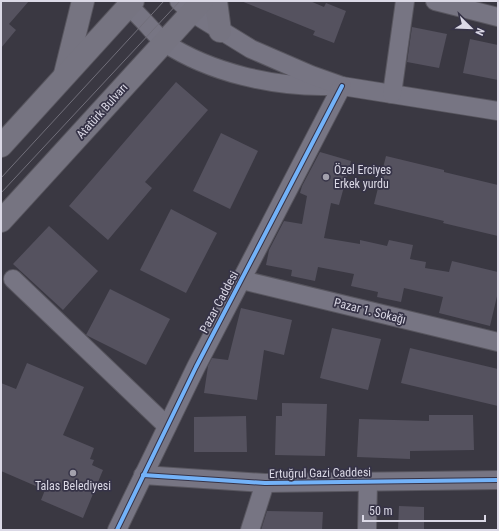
<svg xmlns="http://www.w3.org/2000/svg" width="499" height="531" viewBox="0 0 499 531" font-family="'Roboto Condensed',sans-serif">
<rect width="100%" height="100%" fill="#3a3842"/>
<g fill="#55525f">
<path d="M1 1H29L9 24 16 30 1 48Z"/>
<path d="M241 1H310L324 7 326 3 346 11 334 43 313 35 315 31Z"/>
<path d="M412 27 447 34 439 68 407 62Z"/>
<path d="M470 39 498 45V80L463 73Z"/>
<path d="M176 82 208 110 145 182 152 188 108 240 69 206Z"/>
<path d="M221 133 258 151 230 209 193 191Z"/>
<path d="M320 152 351 161 339 205 331 203 324 238 360 244V240L387 246 389 240 413 245 410 259 426 262 425 268 449 272 452 261 498 272V292L490 326 439 313 443 297 404 288 401 302 377 297 378 292 351 286 354 274 318 267 315 281 291 276 292 270 266 265 269 250 284 221 302 224 307 196 300 193 302 186Z"/>
<path d="M386 156 444 170V172L498 185V236L443 223 444 221 374 204Z"/>
<path d="M171 209 217 233 186 293 140 270Z"/>
<path d="M49 226 98 271 63 310 13 264Z"/>
<path d="M110 289 170 319 146 365 86 335Z"/>
<path d="M241 308 292 320 284 355 264 350 257 400 204 393 208 366 212 358 228 360Z"/>
<path d="M332 328 381 339 368 390 320 378Z"/>
<path d="M410 348 498 369V406L401 383Z"/>
<path d="M27 363 84 387 63 435 94 448 90 459 94 460 92 465 103 470 83 518 41 500 45 490 1 471V383L16 389Z"/>
<path d="M282 403 327 404 325 456 275 455 276 416H282Z"/>
<path d="M429 415H473L474 450 410 451V459L357 457 359 419 429 421Z"/>
<path d="M246 416 247 452H194V417Z"/>
<path d="M399 506 424 507V530H398Z"/>
<path d="M267 511 323 512 322 530H261Z"/>
</g>
<g fill="none" stroke-linecap="round" stroke-linejoin="round">
<g stroke="#58565f" stroke-width="20">
<g id="street">
<path d="M126 1 129 6C137 14 145 22 152 30 157 35 161 40 165 43 211 73 274 87 327 86"/>
<path d="M179 1 191 12 251 49 311 75 342 86 498 111"/>
<path d="M435 1 498 17"/>
<path d="M392 94 405 1"/>
<path d="M13 279 167 426"/>
<path d="M242 280 498 342"/>
<path d="M143 475 265 483 498 480"/>
<path d="M117 530 196 367 342 86"/>
<path d="M250 530 265 483"/>
<path d="M367 530 368 482"/>
</g>
</g>
<g stroke="#58565f" stroke-width="24">
<g id="primary">
<path d="M216 1 220 31"/>
<path d="M65 74 83 1"/>
<path d="M1 146 133 1"/>
<path d="M1 221 202 1"/>
</g>
</g>
<use href="#street" stroke="#777583" stroke-width="18"/>
<use href="#primary" stroke="#767481" stroke-width="22"/>
<g stroke="#716f7a" stroke-width="1">
<path d="M1 178 164 1"/>
<path d="M1 193 180 1"/>
</g>
<g stroke="#363347" stroke-width="6">
<g id="cycleway">
<path d="M143 475 265 483 498 480"/>
<path d="M117 530 196 367 342 86"/>
</g>
</g>
<use href="#cycleway" stroke="#73b2f8" stroke-width="4"/>
</g>
<g fill="#a3a1ad" stroke="#363347" stroke-width="1.5">
<circle cx="326" cy="177" r="4"/>
<circle cx="73" cy="473" r="4"/>
</g>
<g text-anchor="middle" dominant-baseline="central" stroke-width="3.5" stroke-linejoin="round" paint-order="stroke">
<g font-size="12" fill="#dbd9e6" stroke="#363347">
<text transform="translate(102 111) rotate(-48)">Atatürk Bulvarı</text>
<text transform="translate(219 302) rotate(-62)">Pazar Caddesi</text>
<text transform="translate(370 311) rotate(14)">Pazar 1. Sokağı</text>
<text transform="translate(320 473) rotate(-1)">Ertuğrul Gazi Caddesi</text>
</g>
<g font-size="12" fill="#dbd9e6" stroke="#363347" text-anchor="start">
<text x="334" y="170">Özel Erciyes<tspan x="334" dy="14">Erkek yurdu</tspan></text>
<text x="73" y="486" text-anchor="middle">Talas Belediyesi</text>
</g>
</g>
<rect width="499" height="531" fill="none" stroke="#dbd9e6" stroke-width="4"/>
<g transform="translate(471 28) rotate(113)" stroke="#363347" stroke-width="3" paint-order="stroke">
<path d="M0-3L7 15L0 10L-7 15Z" fill="#dbd9e6"/>
<text y="-6" font-size="11" font-weight="bold" text-anchor="middle" fill="#dbd9e6">N</text>
</g>
<path d="M363 515v6h122v-6" fill="none" stroke="#dbd9e6" stroke-width="2"/>
<text x="369" y="515" font-size="12" fill="#dbd9e6" stroke="#363347" stroke-width="3" paint-order="stroke">50 m</text>
</svg>
